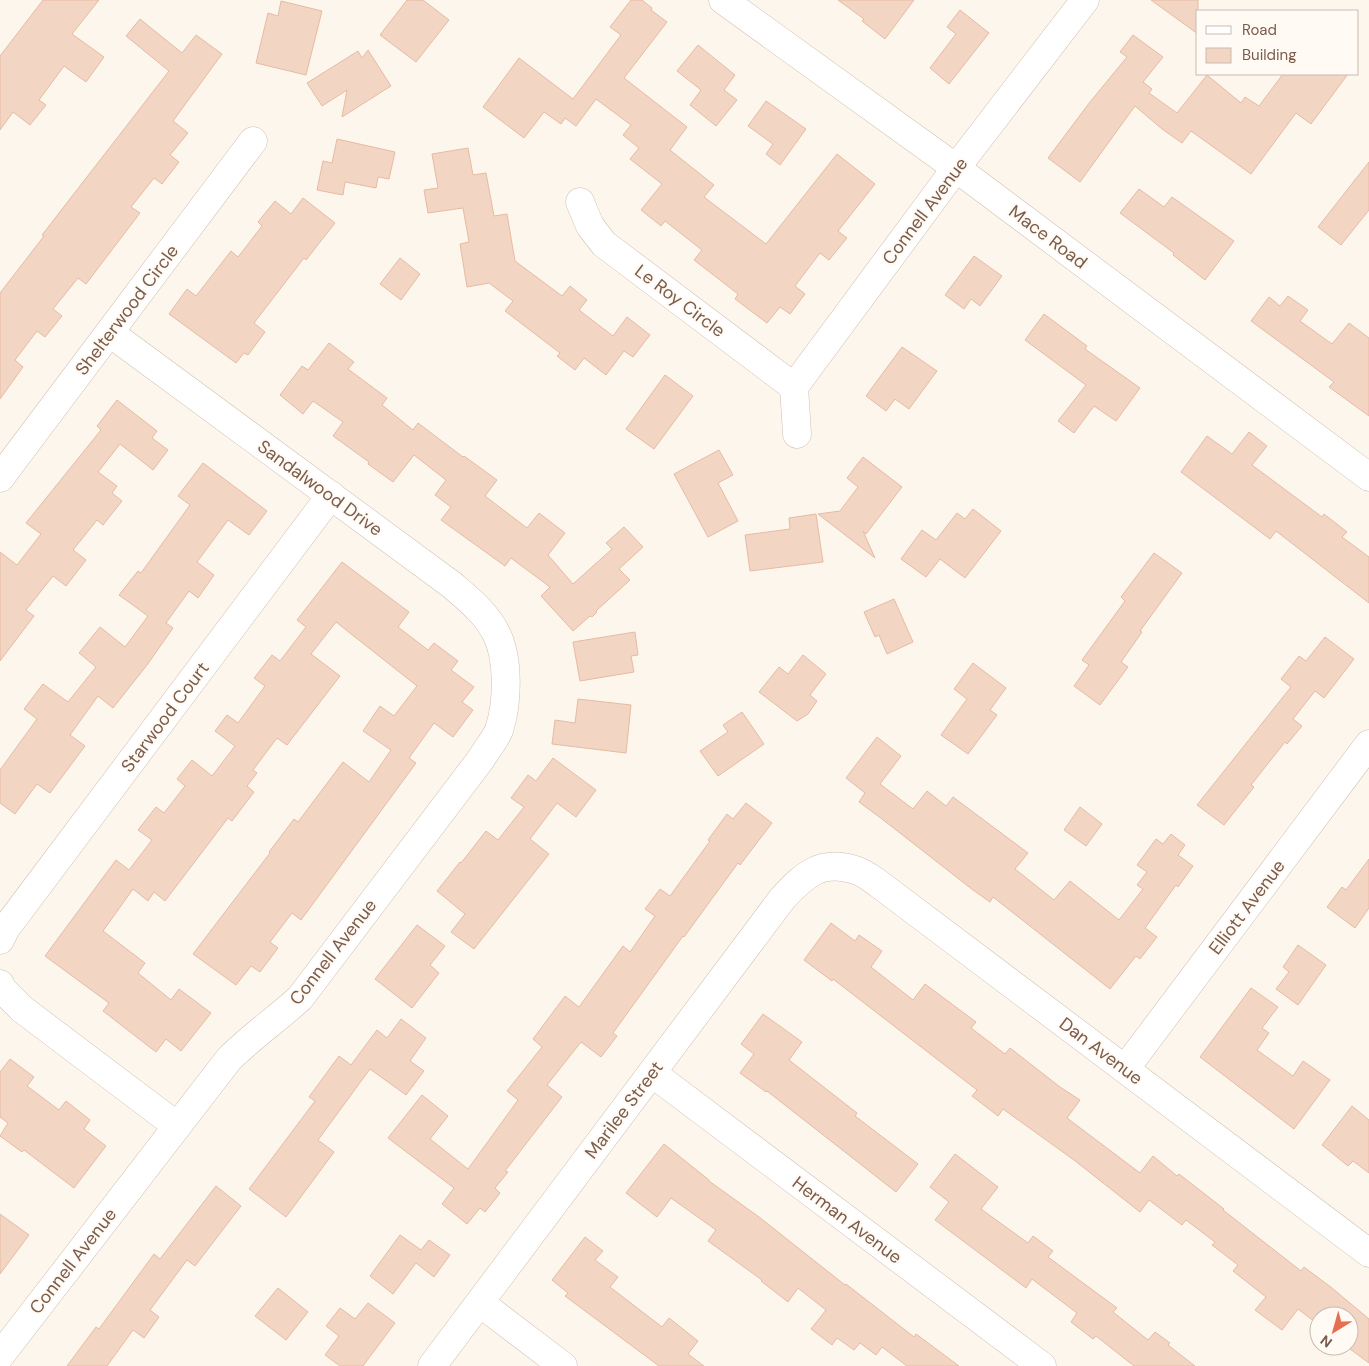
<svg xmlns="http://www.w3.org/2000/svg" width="1369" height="1366" viewBox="0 0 1369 1366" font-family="'DM Sans',sans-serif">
<rect width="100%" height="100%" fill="#fdf6ec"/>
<g fill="#f3d5c3" stroke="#e6bba3">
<path d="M43 0H99L72 34 104 57 86 82 64 66 39 100 46 105 30 125 13 112 0 130V56Z"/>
<path d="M407 0H423L449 20 416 62 380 35Z"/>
<path d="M631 0H642L652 8 651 10 667 22 624 78 687 127 670 150 714 185 704 197 766 244 837 154 875 184 838 231 847 238 829 260 820 253 795 286 805 294 790 314 780 307 767 323 735 299 738 294 694 260 702 250 665 221 661 226 641 210 662 184 630 159 639 148 623 135 631 125 596 99 576 126 565 118 561 124 544 112 524 138 483 107 519 58 573 99 621 35 610 27Z"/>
<path d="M838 0H914L885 39 862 21 864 19Z"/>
<path d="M1151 0H1198V34Z"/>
<path d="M281 1 322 11 306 75 256 63 268 13 278 16Z"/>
<path d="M960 10 989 33 949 84 930 68 956 34 947 27Z"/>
<path d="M140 19 182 53 196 35 222 54 173 121 188 133 170 155 179 162 162 184 154 178 131 207 140 213 86 284 78 278 53 309 62 316 45 337 37 331 15 360 23 367 0 399V293L44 236 42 235 169 71 126 36Z"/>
<path d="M1133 35 1163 57 1143 82 1152 89 1149 93 1177 113 1207 75 1241 103 1245 97 1259 106 1283 74H1348L1311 124 1296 113 1251 174 1191 131 1182 143 1162 129 1135 106 1080 182 1048 158 1090 102 1127 57 1120 52Z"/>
<path d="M698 45 735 75 724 90 737 100 716 126 690 105 701 90 677 71Z"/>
<path d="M368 50 391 86 342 117 347 90 322 106 307 83 358 51 362 58Z"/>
<path d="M766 101 806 129 780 165 766 154 773 144 748 126Z"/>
<path d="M337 139 395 152 389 179 378 177 376 188 345 182 343 195 317 190 323 161 332 163Z"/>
<path d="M468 148 473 175 486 173 494 216 507 214 515 261 562 296 570 286 587 300 579 310 613 336 627 317 650 335 633 357 624 351 606 375 584 358 575 370 557 356 560 353 505 311 513 301 489 283 467 287 460 244 469 242 463 208 428 213 424 190 438 188 432 154Z"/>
<path d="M1369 162V210L1341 245 1318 227Z"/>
<path d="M1139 189 1164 207 1172 197 1234 241 1205 280 1173 255 1174 253 1120 213Z"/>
<path d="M303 198 335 223 306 260 304 258 254 323 265 332 248 355 244 353 236 363 169 314 187 289 196 296 231 251 238 257 262 226 258 222 275 201 291 214Z"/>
<path d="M974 256 1002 276 980 306 971 299 964 309 945 295Z"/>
<path d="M400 258 420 274 401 300 380 284Z"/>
<path d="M1288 296 1308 310 1300 321 1332 344 1349 323 1369 338V416L1329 387 1334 382 1251 321 1269 297 1280 306Z"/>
<path d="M1044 314 1087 346 1085 349 1140 388 1116 421 1094 406 1074 433 1058 421 1086 385 1025 340Z"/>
<path d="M329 343 354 362 348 369 387 398 382 405 413 430 418 423 463 457 464 456 497 480 485 496 527 528 539 513 565 533 548 555 573 584 612 549 606 543 624 527 643 547 619 569 630 580 596 611 597 612 592 617 590 616 573 631 541 596 550 587 511 558 505 566 441 520 451 507 435 495 446 480 414 455 393 482 368 464 369 462 333 436 343 422 313 401 303 414 280 395 302 366 308 370Z"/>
<path d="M902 347 937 371 909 409 895 399 886 411 866 396Z"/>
<path d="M665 375 693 396 654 449 626 429Z"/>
<path d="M117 400 157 431 152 438 168 450 153 470 120 444 98 472 117 486 112 493 122 501 103 525 97 520 73 550 86 560 66 586 53 576 26 610 34 616 0 661V552L17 565 41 534 26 523 101 430 97 426Z"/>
<path d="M1249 432 1267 446 1252 465 1322 517 1324 514 1347 532 1342 537 1369 557V603L1276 531 1270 539 1181 472 1207 436 1232 454Z"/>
<path d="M719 450 733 475 718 483 738 521 708 537 674 474Z"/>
<path d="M863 457 902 487 866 534 863 531 875 558 818 514 840 511 858 487 847 478Z"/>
<path d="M203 463 267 511 249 535 228 520 197 562 214 575 198 598 189 591 166 623 173 628 147 665 113 708 98 696 70 735 85 746 50 793 37 784 15 814 0 803V770L37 719 24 709 43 684 68 702 96 667 79 653 100 627 125 647 148 616 119 595 138 571 141 573 190 505 178 496Z"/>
<path d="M973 509 1001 531 965 578 940 559 926 577 901 559 922 530 936 540 957 513 965 519Z"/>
<path d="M816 514 823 562 750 571 745 535 790 529 789 518Z"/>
<path d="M1154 553 1182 573 1140 631 1142 632 1121 662 1128 667 1100 705 1074 686 1089 665 1082 660 1125 601 1121 597Z"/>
<path d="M342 562 409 612 398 627 428 650 434 643 458 661 451 670 474 687 462 702 473 710 453 737 434 723 409 758 416 763 301 920 292 913 270 942 278 948 260 972 251 966 236 985 193 954 270 853 269 852 294 819 298 822 343 762 369 782 391 750 363 731 380 706 394 716 417 686 336 622 311 654 340 676 287 745 277 738 253 770 257 773 247 786 254 792 232 821 228 818 165 901 154 892 148 901 133 889 103 931 145 963 138 973 171 1000 179 989 211 1013 181 1051 166 1039 156 1052 103 1011 109 1003 45 956 116 860 129 870 152 840 138 830 156 807 164 813 185 786 177 779 192 760 212 776 235 746 215 731 227 715 238 723 265 686 254 678 272 655 280 661 306 627 297 620Z"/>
<path d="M894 599 913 642 887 654 879 635 875 637 864 612Z"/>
<path d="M635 632 638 655 631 656 634 672 580 681 573 642Z"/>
<path d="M1325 637 1354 659 1324 698 1315 691 1293 719 1302 726 1287 744 1285 742 1251 785 1254 787 1224 825 1197 805 1291 687 1281 679 1299 656 1306 661Z"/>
<path d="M803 655 826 674 810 695 817 701 808 714 797 721 759 692 779 667 788 674Z"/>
<path d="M973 663 1006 688 990 710 997 715 968 754 941 735 967 699 954 689Z"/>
<path d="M578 699 631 705 626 753 552 744 555 720 575 723Z"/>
<path d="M742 712 764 744 718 776 700 751 728 732 723 725Z"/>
<path d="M877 737 901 756 880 784 913 809 927 791 946 806 953 797 1028 853 1015 869 1054 900 1070 881 1119 920 1143 889 1137 885 1147 872 1137 865 1156 839 1163 844 1171 834 1185 845 1178 855 1193 866 1178 887 1176 885 1145 928 1157 937 1140 959 1136 956 1110 989 993 897 990 902 973 890 882 819 859 802 865 793 846 778Z"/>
<path d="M553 758 596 790 576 817 557 803 530 839 549 854 474 949 451 932 465 914 437 891 460 862 461 863 486 831 498 840 524 807 511 798 528 775 536 781Z"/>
<path d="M746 803 772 823 740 865 738 863 684 937 683 936 613 1033 617 1036 601 1057 581 1042 547 1085 562 1097 505 1171 508 1172 495 1188 500 1193 485 1212 480 1208 467 1224 442 1204 454 1188 388 1138 422 1095 448 1116 430 1139 468 1169 518 1100 507 1091 542 1047 533 1039 565 996 579 1007 623 946 630 952 655 916 645 909 660 889 670 896 710 841 708 840 727 814 733 819Z"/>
<path d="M1080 807 1102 824 1086 846 1064 830Z"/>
<path d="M1369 859V908L1355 928 1327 907 1342 887 1346 890Z"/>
<path d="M831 923 855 941 859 935 882 951 871 967 913 1000 925 984 976 1022 971 1028 1005 1054 1010 1048 1060 1087 1080 1100 1067 1118 1140 1173 1153 1156 1177 1176 1179 1174 1224 1209 1223 1210 1301 1271 1304 1267 1332 1288 1369 1319V1363L1346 1346H1349V1316H1319V1325L1298 1309 1282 1330 1255 1310 1266 1297 1233 1271 1238 1265 1212 1245 1215 1242 1186 1220 1182 1225 1149 1200 1140 1212 1074 1160 1003 1109 998 1116 972 1096 977 1090 833 979 832 981 804 960Z"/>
<path d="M417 925 445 946 430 965 439 973 412 1008 375 979Z"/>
<path d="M1298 945 1326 965 1298 1005 1276 989 1289 972 1283 967Z"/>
<path d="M1251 988 1278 1007 1262 1028 1269 1033 1257 1050 1293 1076 1303 1061 1330 1080 1294 1129 1200 1057Z"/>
<path d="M763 1014 802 1042 789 1060 857 1113 855 1116 918 1164 896 1192 767 1091 766 1092 740 1073 754 1054 741 1044Z"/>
<path d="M401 1019 426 1038 410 1061 424 1071 406 1095 370 1069 318 1140 334 1152 286 1217 249 1189 315 1101 309 1097 339 1056 351 1065 377 1030 387 1038Z"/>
<path d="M10 1059 34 1077 27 1086 59 1110 66 1101 90 1120 84 1129 106 1146 74 1188 24 1150 22 1152 0 1136 8 1123 0 1117V1072Z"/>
<path d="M1352 1106 1369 1120V1173L1353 1161 1348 1166 1322 1145Z"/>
<path d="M664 1144 709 1180V1181L759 1217 845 1285 846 1284 914 1337 916 1334 959 1366H907L882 1347 876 1355 860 1343 854 1350 837 1338 832 1345 811 1329 826 1310 798 1288 788 1302 761 1281 762 1280 708 1241 716 1230 671 1198 657 1217 626 1193Z"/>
<path d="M955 1154 998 1187 981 1209 1028 1243 1033 1236 1053 1251 1048 1257 1117 1308 1113 1312 1148 1340 1155 1332 1170 1343 1168 1345 1195 1366H1134L1096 1336 1093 1339 1071 1322 1077 1313 1032 1279 1026 1288 935 1220 949 1202 930 1187Z"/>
<path d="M216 1186 241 1206 195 1266 187 1260 150 1310 159 1317 144 1338 133 1330 107 1366H67L96 1327 99 1329 154 1254 160 1259Z"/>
<path d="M0 1214 29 1235 0 1274Z"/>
<path d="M400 1235 421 1250 429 1240 450 1255 434 1277 416 1263 393 1294 370 1276Z"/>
<path d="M585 1237 603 1251 595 1260 618 1277 610 1287 662 1327 669 1318 698 1341 688 1354 704 1366H659L565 1296 568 1293 552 1280Z"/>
<path d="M278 1288 308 1312 286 1340 255 1316Z"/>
<path d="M368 1303 395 1323 363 1366H340L325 1355 339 1336 326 1326 340 1308 355 1319Z"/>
</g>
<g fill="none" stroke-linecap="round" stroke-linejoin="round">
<g stroke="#d1beb0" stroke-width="29">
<g id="minor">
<path d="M723 0 956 168 1369 477"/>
<path d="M580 202 590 226 604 244 794 387"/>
<path d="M797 434 794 387 956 168 1085 0"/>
<path d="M0 478 253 141"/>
<path d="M0 940 6 928 331 495"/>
<path d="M0 984 2 989 22 1009 177 1126"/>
<path d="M1125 1069 1369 744"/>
<path d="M652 1073 1042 1366"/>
<path d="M480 1303 563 1366"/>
<path d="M0 1356 229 1059C251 1037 277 1019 300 998L481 759C486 750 495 740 499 730 508 703 509 658 496 633 486 613 468 599 452 585L110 333"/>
<path d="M432 1366 782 899C804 875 821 859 855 870 863 872 872 879 879 884L1369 1253"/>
</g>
</g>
<use href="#minor" stroke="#fff" stroke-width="28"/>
</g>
<g text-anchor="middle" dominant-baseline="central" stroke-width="4" stroke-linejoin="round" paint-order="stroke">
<g font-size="18" fill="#7a5c4d" stroke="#fffaf3">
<text transform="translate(925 211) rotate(-53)">Connell Avenue</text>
<text transform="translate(1048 237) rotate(37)">Mace Road</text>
<text transform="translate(680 301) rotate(37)">Le Roy Circle</text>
<text transform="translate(127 310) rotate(-53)">Shelterwood Circle</text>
<text transform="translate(320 488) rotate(36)">Sandalwood Drive</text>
<text transform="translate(165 717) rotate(-53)">Starwood Court</text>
<text transform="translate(1247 907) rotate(-53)">Elliott Avenue</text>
<text transform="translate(333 952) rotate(-52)">Connell Avenue</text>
<text transform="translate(1101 1051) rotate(37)">Dan Avenue</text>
<text transform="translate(624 1110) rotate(-53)">Marilee Street</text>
<text transform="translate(847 1220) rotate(37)">Herman Avenue</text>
<text transform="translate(73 1261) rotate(-52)">Connell Avenue</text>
</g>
</g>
<rect x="1196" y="10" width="162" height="65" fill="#fffaf3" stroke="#cabbb1"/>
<rect x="1206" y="26" width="25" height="8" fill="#ffffff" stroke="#cabbb1"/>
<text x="1242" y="35" font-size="15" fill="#7a5c4d">Road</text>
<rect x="1206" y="48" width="25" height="15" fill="#f3d5c3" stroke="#cabbb1"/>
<text x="1242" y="60" font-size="15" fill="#7a5c4d">Building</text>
<g transform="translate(1334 1331) rotate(217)"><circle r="24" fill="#fffaf3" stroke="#cabbb1"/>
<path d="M0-4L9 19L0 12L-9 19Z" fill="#e76f51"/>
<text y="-8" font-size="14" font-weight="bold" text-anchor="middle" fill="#7a5c4d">N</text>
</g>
</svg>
